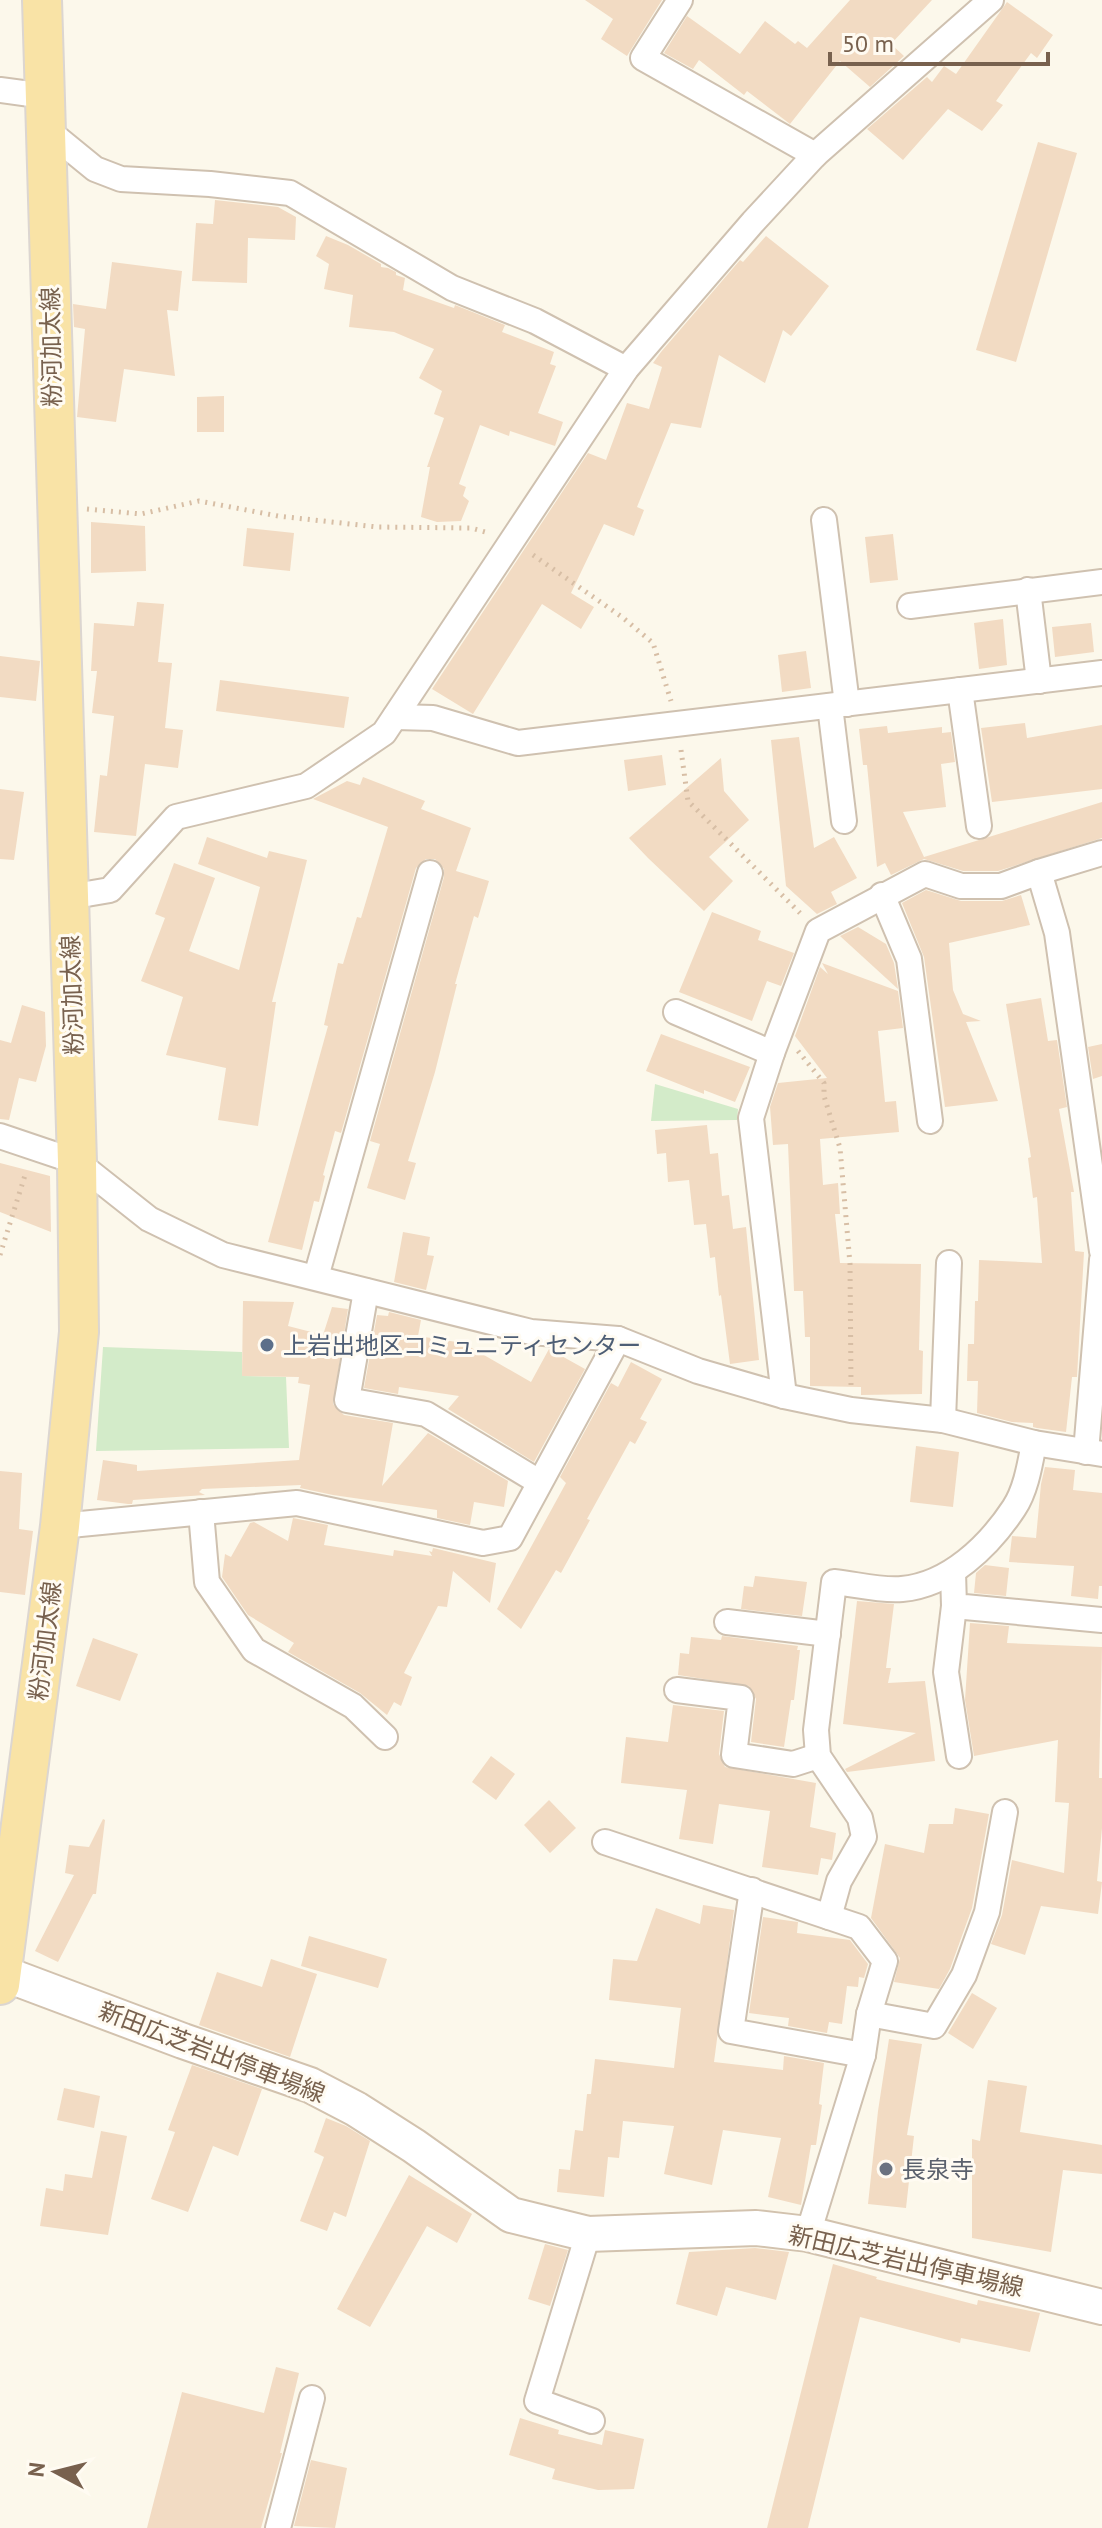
<svg xmlns="http://www.w3.org/2000/svg" width="1102" height="2528" viewBox="0 0 1102 2528" font-family="'PT Sans','Noto Sans JP',sans-serif">
<rect width="100%" height="100%" fill="#fcf8eb"/>
<g fill="#d3ebc9">
<path d="M655 1084 738 1109 737 1120 651 1121Z"/>
<path d="M103 1347 242 1352V1376L286 1377 289 1448 96 1451Z"/>
</g>
<g fill="#f2dbc3">
<path d="M585 0H662L627 56 601 39 613 19Z"/>
<path d="M850 0H932L891 44 904 56 870 87 840 61 790 124 747 91 744 95 699 60 693 69 664 53 687 16 740 54 765 21 795 44 798 41 807 48Z"/>
<path d="M1007 2 1053 35 1037 58 1031 53 996 101 1003 105 982 131 948 109 903 160 867 129 927 77 932 82 944 66 956 74Z"/>
<path d="M1038 142 1077 153 1016 362 976 350Z"/>
<path d="M215 200 278 207 296 217 295 240 248 238 247 283 192 281 196 223 213 224Z"/>
<path d="M326 236 348 245 381 264V267L388 268 396 272V275L405 278 403 290 454 308 455 305 505 325 502 332 554 352 550 364 556 366 538 413 563 422 555 446 510 431 509 436 480 425 459 484 466 487 463 496 469 501 461 521 437 522 421 517 430 467H427L444 418 434 414 442 391 419 378 434 349 394 332 349 327 353 295 324 289 329 264 316 256Z"/>
<path d="M766 236 829 286 791 336 783 330 765 383 719 355 701 428 671 423 637 507 644 510 634 536 604 524 571 593 594 607 581 629 542 604 473 714 432 689 588 453 606 460 627 403 649 409 662 367 653 363 661 352 740 260 743 262Z"/>
<path d="M112 262 182 271 178 311 167 310 175 376 124 369 116 422 77 417 85 329 74 327 73 304 106 309Z"/>
<path d="M224 396V432H197V397Z"/>
<path d="M91 522 145 526 146 571 91 573Z"/>
<path d="M247 528 294 533 290 571 243 566Z"/>
<path d="M893 534 898 580 870 583 865 537Z"/>
<path d="M137 602 164 604 158 662 172 663 165 728 183 730 178 768 145 764 136 836 94 832 100 775 107 776 114 716 92 713 97 671H91L94 623 134 626Z"/>
<path d="M1003 619 1007 665 979 669 974 623Z"/>
<path d="M1091 623 1094 652 1055 657 1052 627Z"/>
<path d="M806 651 811 688 782 692 778 655Z"/>
<path d="M0 656 40 661 36 701 0 697Z"/>
<path d="M220 680 349 697 344 728 216 711Z"/>
<path d="M1025 723 1027 738 1102 725V789L992 802 981 728Z"/>
<path d="M887 726 888 733 942 727V733L951 732 955 762 941 764 946 807 903 812 924 857 1102 802V838L998 871H963L924 859 891 875 885 863 877 867 867 765H863L859 729Z"/>
<path d="M799 737 814 848 834 837 857 878 831 892 837 904 817 914 786 886 771 740Z"/>
<path d="M662 755 666 785 628 791 624 760Z"/>
<path d="M721 758 724 791 749 820 709 857 733 881 704 911 648 858 629 838Z"/>
<path d="M363 777 425 801 421 809 471 828 456 871 489 881 478 918 474 916 455 984H457L435 1072 408 1161 416 1163 405 1200 367 1188 380 1144 370 1141 444 877V869L435 859H426L416 868 341 1133 335 1131 323 1175 325 1176 319 1202 314 1201 302 1250 268 1242 328 1026 324 1025 338 963 343 964 357 917 361 918 388 827 313 799 347 781 360 785Z"/>
<path d="M0 789 24 792 14 860 0 859Z"/>
<path d="M207 837 267 858 269 851 307 860 272 1002H276L258 1126 218 1120 226 1068 166 1055 183 997 141 981 165 918 155 914 174 863 215 878 189 951 239 970 260 887 198 864Z"/>
<path d="M926 890 961 901H1002L1021 895 1030 925 949 943 953 990 963 1014 981 1021 966 1022 998 1101 945 1107 924 957 902 903Z"/>
<path d="M712 912 761 931 758 940 794 953 781 986 767 981 752 1021 679 992Z"/>
<path d="M858 927 886 944 894 963 898 989 840 936Z"/>
<path d="M822 963 898 991 903 1028 878 1031 885 1102 896 1101 899 1132 820 1139 823 1185 838 1183 840 1214H835L840 1263 921 1264 919 1350 923 1351 922 1394 861 1395V1387L810 1386V1337H805L803 1291H794L788 1144 773 1145 770 1107 778 1083 827 1078 795 1036 820 967 828 974Z"/>
<path d="M1041 998 1048 1041 1057 1040 1067 1107 1059 1109 1074 1192H1071L1075 1251 1084 1252 1077 1377H1072L1066 1432 1037 1428 1033 1427V1423L1012 1422 977 1413 978 1381H967L968 1344H974L975 1301H978L979 1260 1042 1263 1037 1197 1033 1198 1028 1158 1031 1157 1006 1004Z"/>
<path d="M22 1005 45 1012 46 1046 36 1082 19 1078 9 1120 0 1119V1040L11 1043Z"/>
<path d="M661 1034 750 1067 735 1102 704 1090V1094L646 1071Z"/>
<path d="M1102 1044V1076L1093 1079 1088 1047Z"/>
<path d="M707 1125 710 1154 718 1153 722 1196 729 1195 733 1229 746 1227 759 1360 730 1364 721 1295 719 1296 715 1257 710 1258 706 1224 694 1225 689 1180 668 1182 666 1153 657 1154 655 1130Z"/>
<path d="M0 1163 50 1176 51 1232 0 1212Z"/>
<path d="M403 1232 430 1237 427 1255 434 1256 426 1290 394 1282Z"/>
<path d="M243 1301 294 1302 288 1326 323 1335 332 1307 348 1309 333 1404 344 1415 393 1423 382 1486 428 1433 508 1481 504 1507 474 1502 470 1525 437 1518V1510L333 1495 300 1488 301 1485 202 1489 199 1492 205 1495 133 1500 132 1504H128L97 1500 103 1460 137 1465V1471L299 1460 310 1385 298 1383 299 1377 242 1376Z"/>
<path d="M389 1312 421 1320 418 1336 463 1343 531 1382 549 1349 585 1369 534 1462 448 1409 459 1396 399 1387 398 1394 364 1388 377 1315 388 1316Z"/>
<path d="M631 1362 662 1379 640 1419 647 1422 635 1444 630 1441 587 1519 590 1520 561 1573 556 1570 521 1629 497 1609 566 1483 560 1477 611 1383 618 1387Z"/>
<path d="M916 1446 959 1452 953 1507 910 1502Z"/>
<path d="M1045 1467 1075 1470 1073 1490 1102 1493V1586H1099L1098 1599 1071 1596 1074 1566 1009 1562 1012 1536 1036 1538 1041 1484Z"/>
<path d="M0 1471 22 1473 19 1529 33 1531 25 1595 0 1592Z"/>
<path d="M293 1518 328 1525 324 1545 393 1556 394 1550 432 1556 429 1551 432 1552 433 1548 496 1563 490 1603 453 1571 447 1607 438 1606 404 1673 412 1677 401 1706 394 1702 387 1715 360 1693 288 1652 294 1643 248 1615 222 1577 225 1554 231 1557 250 1523 254 1522 288 1541Z"/>
<path d="M985 1565 1009 1568 1006 1596 974 1593 976 1573Z"/>
<path d="M755 1576 807 1582 802 1616 741 1609 744 1586 753 1587Z"/>
<path d="M857 1601 894 1604 886 1668H891L888 1683 925 1681 935 1761 847 1772 845 1769 916 1733 843 1724Z"/>
<path d="M970 1623 1009 1626 1007 1643 1102 1647 1099 1778H1102V1828L1097 1881 1102 1882 1098 1914 1041 1906 1025 1955 991 1944 1002 1915 1012 1860 1064 1873 1069 1803 1055 1802 1058 1740 974 1756 965 1700Z"/>
<path d="M722 1636 798 1646 797 1650H800L794 1700H791L784 1747 751 1742 756 1699 749 1686 678 1675 680 1653 689 1654 691 1637 721 1640Z"/>
<path d="M93 1638 138 1654 120 1701 76 1686Z"/>
<path d="M673 1705 724 1711 719 1754 725 1767 816 1783 810 1827 836 1833 832 1860 821 1858 818 1875 762 1867 770 1811 719 1804 713 1844 679 1839 687 1790 621 1783 626 1737 668 1742Z"/>
<path d="M491 1756 515 1774 496 1800 472 1782Z"/>
<path d="M549 1800 576 1828 550 1853 524 1825Z"/>
<path d="M955 1808 989 1814 972 1908 950 1969 939 1989 894 1982 900 1958 871 1918 885 1844 924 1853 929 1824H953Z"/>
<path d="M103 1819 105 1820 96 1894H93L58 1962 35 1951 74 1875 65 1873 69 1845 89 1847Z"/>
<path d="M703 1905 734 1910 714 2062 783 2070 784 2056 824 2063 819 2104 822 2105 816 2145H811L801 2205 768 2197 781 2138 723 2130 712 2185 664 2174 674 2126 623 2121 619 2158 608 2157 604 2197 557 2192 559 2169 570 2170 575 2130 583 2131 587 2094H591L595 2059 674 2068 681 2008 609 2000 613 1959 637 1961 656 1908 700 1924Z"/>
<path d="M763 1917 798 1922 797 1933 850 1940 868 1964 864 1978 859 1977 858 1987 847 1986 842 2024 829 2022 827 2033 788 2026 789 2018 749 2013Z"/>
<path d="M309 1936 387 1959 378 1988 301 1966Z"/>
<path d="M271 1959 317 1974 290 2057 199 2025 217 1972 262 1987Z"/>
<path d="M972 1993 997 2008 973 2049 948 2033Z"/>
<path d="M889 2039 922 2044 907 2135 914 2136 906 2208 868 2204 878 2111Z"/>
<path d="M192 2065 262 2089 238 2156 213 2146 188 2212 151 2199 175 2132 168 2130Z"/>
<path d="M988 2080 1027 2086 1020 2132 1102 2145V2174L1063 2170 1051 2252 972 2238V2139L980 2141Z"/>
<path d="M64 2088 100 2096 94 2128 57 2120Z"/>
<path d="M326 2118 346 2126 370 2141 346 2217 334 2212 327 2231 300 2221 324 2157 314 2152Z"/>
<path d="M101 2131 127 2136 108 2235 40 2226 46 2188 63 2191 65 2174 92 2178Z"/>
<path d="M409 2175 472 2214 457 2243 427 2226 370 2327 337 2309Z"/>
<path d="M545 2244 568 2250 550 2306 528 2299Z"/>
<path d="M755 2248 789 2252 776 2300 726 2287 717 2316 676 2304 689 2252Z"/>
<path d="M833 2264 877 2277 876 2279 977 2305 978 2300 1040 2313 1030 2352 961 2338 960 2343 860 2317 808 2528H767Z"/>
<path d="M276 2367 299 2373 280 2453H282L261 2528H147L182 2392 264 2413Z"/>
<path d="M520 2418 559 2430 558 2434 602 2445 605 2430 644 2439 634 2489 598 2490 552 2479 555 2469 509 2455Z"/>
<path d="M311 2460 347 2468 335 2528 294 2526Z"/>
</g>
<g fill="none" stroke-linecap="round" stroke-linejoin="round">
<g stroke="#cfc1b0" stroke-width="28">
<g id="minor">
<path d="M680 0 643 58 815 155"/>
<path d="M0 90 45 96"/>
<path d="M46 129 95 169 121 179 210 184 290 193 452 288 535 321 626 369"/>
<path d="M824 520 847 704"/>
<path d="M1028 590 1039 681"/>
<path d="M910 606 1102 582"/>
<path d="M960 690 979 826"/>
<path d="M830 706 844 821"/>
<path d="M395 717 433 718 518 743 1102 673"/>
<path d="M1039 872 1102 853"/>
<path d="M882 895 909 959 930 1121"/>
<path d="M69 897 110 890 176 817 306 786 384 733 626 369 753 222 815 155 991 0"/>
<path d="M676 1012 772 1053"/>
<path d="M0 1136 77 1162 149 1219 223 1255 531 1332 618 1339 698 1371 784 1396 851 1410 943 1420 1034 1443 1102 1454"/>
<path d="M316 1277 430 873"/>
<path d="M366 1291 347 1400 426 1414 539 1482"/>
<path d="M784 1396 751 1118 772 1053 818 931 925 874 961 886H1001L1039 872 1057 933 1102 1251"/>
<path d="M943 1420 949 1263"/>
<path d="M1086 1452 1102 1260"/>
<path d="M201 1512 207 1582 254 1650 353 1706 385 1737"/>
<path d="M60 1526 297 1503 483 1543 510 1538 618 1339"/>
<path d="M953 1572 954 1606 1102 1620"/>
<path d="M954 1606 946 1672 959 1756"/>
<path d="M727 1622 828 1634"/>
<path d="M677 1690 741 1698 734 1755 793 1764 818 1756"/>
<path d="M605 1842 859 1927 885 1961 869 2014 863 2055 808 2234"/>
<path d="M752 1890 731 2031 863 2055"/>
<path d="M829 1917 839 1881 864 1837 860 1818 818 1756 816 1730 834 1582C855 1584 880 1591 902 1589 949 1585 989 1546 1014 1508 1026 1490 1030 1464 1034 1443"/>
<path d="M869 2014 934 2026 964 1975 987 1912 1005 1812"/>
<path d="M588 2234 537 2401 592 2421"/>
<path d="M278 2528 312 2398"/>
</g>
</g>
<g stroke="#d2c2ae" stroke-width="38">
<path id="secondary" d="M2 1973 183 2041 310 2085 356 2109 414 2146 511 2215 588 2234 756 2228 808 2234 1102 2307"/>
</g>
<g stroke="#dcd6d1" stroke-width="42">
<path id="primary" d="M0 1985 60 1526 79 1332 77 1162 42 0"/>
</g>
<g stroke="#d7bea5" stroke-width="5" stroke-dasharray="2 6" stroke-linecap="butt">
<path d="M87 509 141 514 199 501 278 516 377 527 471 528 489 533"/>
<path d="M533 555 622 617 653 643 671 701"/>
<path d="M681 750 688 801 800 913"/>
<path d="M798 1051 824 1083V1096L840 1148 850 1264 851 1385"/>
<path d="M0 1255 26 1172"/>
</g>
<use href="#minor" stroke="#fff" stroke-width="24"/>
<use href="#secondary" stroke="#fff" stroke-width="34"/>
<use href="#primary" stroke="#f9e3a6" stroke-width="38"/>
</g>
<circle fill="#5c6f8a" stroke="#fffbf2" stroke-width="3" cx="267" cy="1345" r="8"/>
<circle fill="#6b7280" stroke="#fffbf2" stroke-width="3" cx="886" cy="2169" r="8"/>
<g text-anchor="middle" dominant-baseline="central" stroke-width="6" stroke-linejoin="round" paint-order="stroke">
<g font-size="24" fill="#78614e" stroke="#fffbf2">
<text transform="translate(51 347) rotate(-91)">粉河加太線</text>
<text transform="translate(72 995) rotate(-92)">粉河加太線</text>
<text transform="translate(45 1641) rotate(-83)">粉河加太線</text>
<text transform="translate(212 2052) rotate(21)">新田広芝岩出停車場線</text>
<text transform="translate(906 2261) rotate(13)">新田広芝岩出停車場線</text>
</g>
<g font-size="24" fill="#4e5e75" stroke="#fffbf2" text-anchor="start">
<text x="283" y="1345">上岩出地区コミュニティセンター</text>
</g>
<g font-size="24" fill="#5b616d" stroke="#fffbf2" text-anchor="start">
<text x="902" y="2169">長泉寺</text>
</g>
</g>
<g transform="translate(56 2472) rotate(277)" stroke="#fffbf2" stroke-width="6" paint-order="stroke">
<path d="M0-6L14 30L0 20L-14 30Z" fill="#78614e"/>
<text y="-12" font-size="22" font-weight="bold" text-anchor="middle" fill="#78614e">N</text>
</g>
<path d="M830 52v12h218v-12" fill="none" stroke="#78614e" stroke-width="4"/>
<text x="842" y="52" font-size="24" fill="#78614e" stroke="#fffbf2" stroke-width="6" paint-order="stroke">50 m</text>
</svg>
